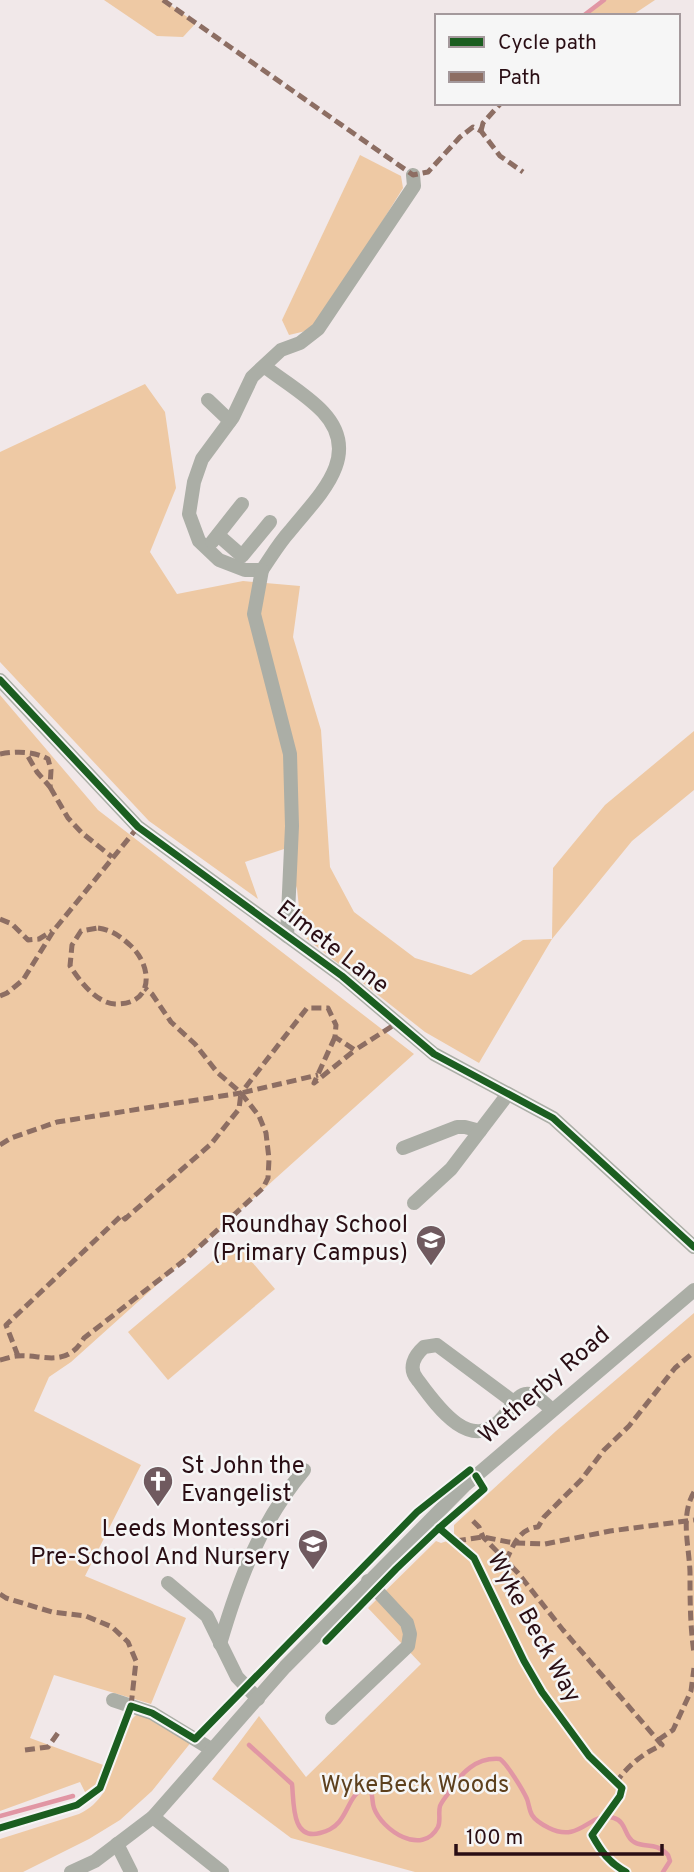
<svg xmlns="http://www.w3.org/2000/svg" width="694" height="1872" viewBox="0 0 694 1872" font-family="Overpass,sans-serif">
<rect width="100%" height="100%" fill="#f1e8e9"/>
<g fill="#eec9a4">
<path d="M104 0H163L196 23 183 37 157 36Z"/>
<path d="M605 0H655L631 16H585Z"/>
<path d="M360 155 401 176 403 188 332 303 310 330 289 335 282 320Z"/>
<path d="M145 384 165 412 176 488 150 552 177 594 243 581 300 586 293 637 321 730 330 867 354 912 415 958 471 975 523 940 552 939 553 868 605 805 694 731V790L632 841 552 939 479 1063 425 1032 302 935 297 889 284 849 245 862 258 899 149 821 0 662V452Z"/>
<path d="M0 695 98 810 414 1054 71 1362 49 1377 34 1411 141 1465 85 1576 186 1618 151 1704 54 1675 30 1738 106 1766 99 1785 87 1796 80 1782 0 1811Z"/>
<path d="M235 1242 275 1289 168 1380 128 1332Z"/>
<path d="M694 1313V1872H415L291 1838 212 1779 259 1716 306 1777 421 1664 368 1608 436 1541 441 1543 447 1541 454 1534V1525L556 1431Z"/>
<path d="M137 1714 157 1722 192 1741 152 1791 120 1820 89 1839 23 1872H0V1839L79 1814C90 1809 97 1802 104 1792L130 1721Z"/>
</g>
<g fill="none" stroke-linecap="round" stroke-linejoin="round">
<g stroke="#e196a4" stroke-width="4.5">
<path d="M583 16 604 0"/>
<path d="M249 1745 292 1784C294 1801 291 1841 320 1833 327 1831 333 1829 339 1822 349 1810 350 1795 365 1787L371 1792C373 1797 372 1803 374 1808 382 1830 422 1857 438 1827 441 1821 438 1813 440 1806 442 1801 446 1797 449 1792 461 1773 476 1757 500 1759 507 1764 523 1790 527 1799 529 1804 529 1810 532 1815 535 1820 543 1825 549 1828 581 1844 590 1810 614 1818 627 1822 624 1837 634 1842 646 1849 655 1841 668 1855L670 1861 663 1872"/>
<path d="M0 1816 73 1796"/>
</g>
<g stroke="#abaea6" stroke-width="14">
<path d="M264 366C283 381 306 394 323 412 364 456 317 497 290 531 279 543 271 557 262 570H245L219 560 199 541 189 514 194 482 202 459 233 417 252 377 281 350 300 343 318 329 414 186 413 175"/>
<path d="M208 400 230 421"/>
<path d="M218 535 242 556 270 522"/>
<path d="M212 542 242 504"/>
<path d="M262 570 254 614 290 754 292 826 287 936"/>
<path d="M0 680 138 827 342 976 434 1054 553 1118 694 1247"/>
<path d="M403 1148 457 1127H465L480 1131"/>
<path d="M414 1203 451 1169 508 1094"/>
<path d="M515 1403 437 1345 424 1347C414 1356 408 1368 417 1379 436 1405 471 1456 503 1417 509 1410 516 1396 525 1394 535 1392 545 1404 552 1410"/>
<path d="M168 1583 207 1616 237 1677 258 1699"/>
<path d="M220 1644C239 1579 260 1523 304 1470"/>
<path d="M113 1700 152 1713 211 1749"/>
<path d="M332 1718 408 1646 410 1634 407 1623 368 1581"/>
<path d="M153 1817 222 1872"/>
<path d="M117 1844 131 1872"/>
<path d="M71 1872 95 1861 153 1817 285 1667 464 1486 694 1290"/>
</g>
<g stroke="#8d6e63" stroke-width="5" stroke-dasharray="10 5" stroke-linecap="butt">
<path d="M163 0 413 175 428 172 460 137 473 127 481 131 500 156 523 172"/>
<path d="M481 131 483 123 501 103"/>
<path d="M0 754C16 751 34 751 48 759L51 770 50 787 37 772 26 753"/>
<path d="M50 787 68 818 82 833 112 857"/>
<path d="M0 919 12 924 28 940 39 939 52 931"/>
<path d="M98 928C112 930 120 936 131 946 153 967 154 1005 115 1004 96 1003 79 980 70 966L72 945 81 931Z"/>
<path d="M0 996 7 993 23 980 54 930 138 827"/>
<path d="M335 1037 314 1083 355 1050"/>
<path d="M0 1145 11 1138 57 1122 241 1093 307 1008H328L336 1025 335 1037 355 1050 397 1023"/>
<path d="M18 1356 6 1325 122 1215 125 1219 211 1144 239 1109 241 1093 318 1075"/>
<path d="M0 1360C5 1359 12 1356 17 1356 43 1354 66 1369 84 1338L186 1259 263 1188 268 1178 269 1159 266 1133 259 1116 241 1093 217 1072 195 1044 171 1022 152 994 145 988"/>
<path d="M694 1492C680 1516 689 1545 690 1572 690 1599 690 1625 694 1653"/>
<path d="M473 1521 479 1527 483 1537 518 1573 563 1630 662 1745C642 1754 630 1764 617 1781"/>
<path d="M456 1541 483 1537 514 1543 545 1544 610 1531 694 1520"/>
<path d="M506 1561C513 1545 520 1528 538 1527L544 1517 581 1480 604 1450 629 1426 675 1368 694 1352"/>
<path d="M0 1594 6 1598 52 1612 86 1616 112 1627 128 1642 136 1661 131 1706"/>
<path d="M658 1740 673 1730 691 1691 694 1668"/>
<path d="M25 1750 48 1747 58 1733"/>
</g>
<g stroke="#f6f6f6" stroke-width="11">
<g id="cycleway">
<path d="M0 680 138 827 342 976 434 1054 553 1118 694 1247"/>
<path d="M476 1476 484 1489 439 1528 474 1558 524 1661 542 1692 589 1756 622 1788 620 1796 592 1835C601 1851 609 1863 626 1872"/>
<path d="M326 1641 396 1569 439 1528"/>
<path d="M0 1828 77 1805 100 1788 131 1706 152 1713 195 1739 417 1512 470 1470"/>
</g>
</g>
<use href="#cycleway" stroke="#1b5e20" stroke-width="7"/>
</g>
<defs>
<g id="school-pin" transform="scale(1.575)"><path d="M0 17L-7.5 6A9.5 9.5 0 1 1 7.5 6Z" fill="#705a5f" stroke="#f6f6f6"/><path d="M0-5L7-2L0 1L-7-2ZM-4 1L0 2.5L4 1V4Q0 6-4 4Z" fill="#fff"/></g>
<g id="church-pin" transform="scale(1.575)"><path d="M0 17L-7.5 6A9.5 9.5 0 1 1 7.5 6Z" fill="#705a5f" stroke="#f6f6f6"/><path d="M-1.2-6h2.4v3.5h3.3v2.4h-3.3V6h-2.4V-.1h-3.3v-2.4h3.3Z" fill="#fff"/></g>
</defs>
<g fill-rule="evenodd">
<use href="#school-pin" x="431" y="1240"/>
<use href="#church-pin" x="158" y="1481"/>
<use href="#school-pin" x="313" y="1544"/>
</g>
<g text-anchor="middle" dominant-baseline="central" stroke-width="5" stroke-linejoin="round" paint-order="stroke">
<g font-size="24" fill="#2a0e14" stroke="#f6f6f6">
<text transform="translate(332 948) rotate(38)">Elmete Lane</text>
<text transform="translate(545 1386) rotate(-41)">Wetherby Road</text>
<text transform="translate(533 1628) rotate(61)">Wyke Beck Way</text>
</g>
<g font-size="24" fill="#2a0e14" stroke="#f6f6f6" text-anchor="end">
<text x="408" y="1226">Roundhay School<tspan x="408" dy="28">(Primary Campus)</tspan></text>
<text x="181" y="1467" text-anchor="start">St John the<tspan x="181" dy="28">Evangelist</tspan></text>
<text x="290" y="1530">Leeds Montessori<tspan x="290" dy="28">Pre-School And Nursery</tspan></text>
</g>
<g font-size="24" fill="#5d401d" stroke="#f6f6f6">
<text x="415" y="1786">WykeBeck Woods</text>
</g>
</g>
<rect x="435" y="14" width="245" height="91" fill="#f6f6f6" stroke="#a4999c" stroke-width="2"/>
<rect x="449" y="37" width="35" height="10" fill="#1b5e20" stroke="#a4999c" stroke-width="2"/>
<text x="498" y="49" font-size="21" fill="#2a0e14">Cycle path</text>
<rect x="449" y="72" width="35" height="10" fill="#8d6e63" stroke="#a4999c" stroke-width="2"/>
<text x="498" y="84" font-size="21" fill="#2a0e14">Path</text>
<path d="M456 1844v10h206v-10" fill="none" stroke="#2a0e14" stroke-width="3.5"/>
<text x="466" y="1844" font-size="21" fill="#2a0e14" stroke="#f6f6f6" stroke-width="5" paint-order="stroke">100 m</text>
</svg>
